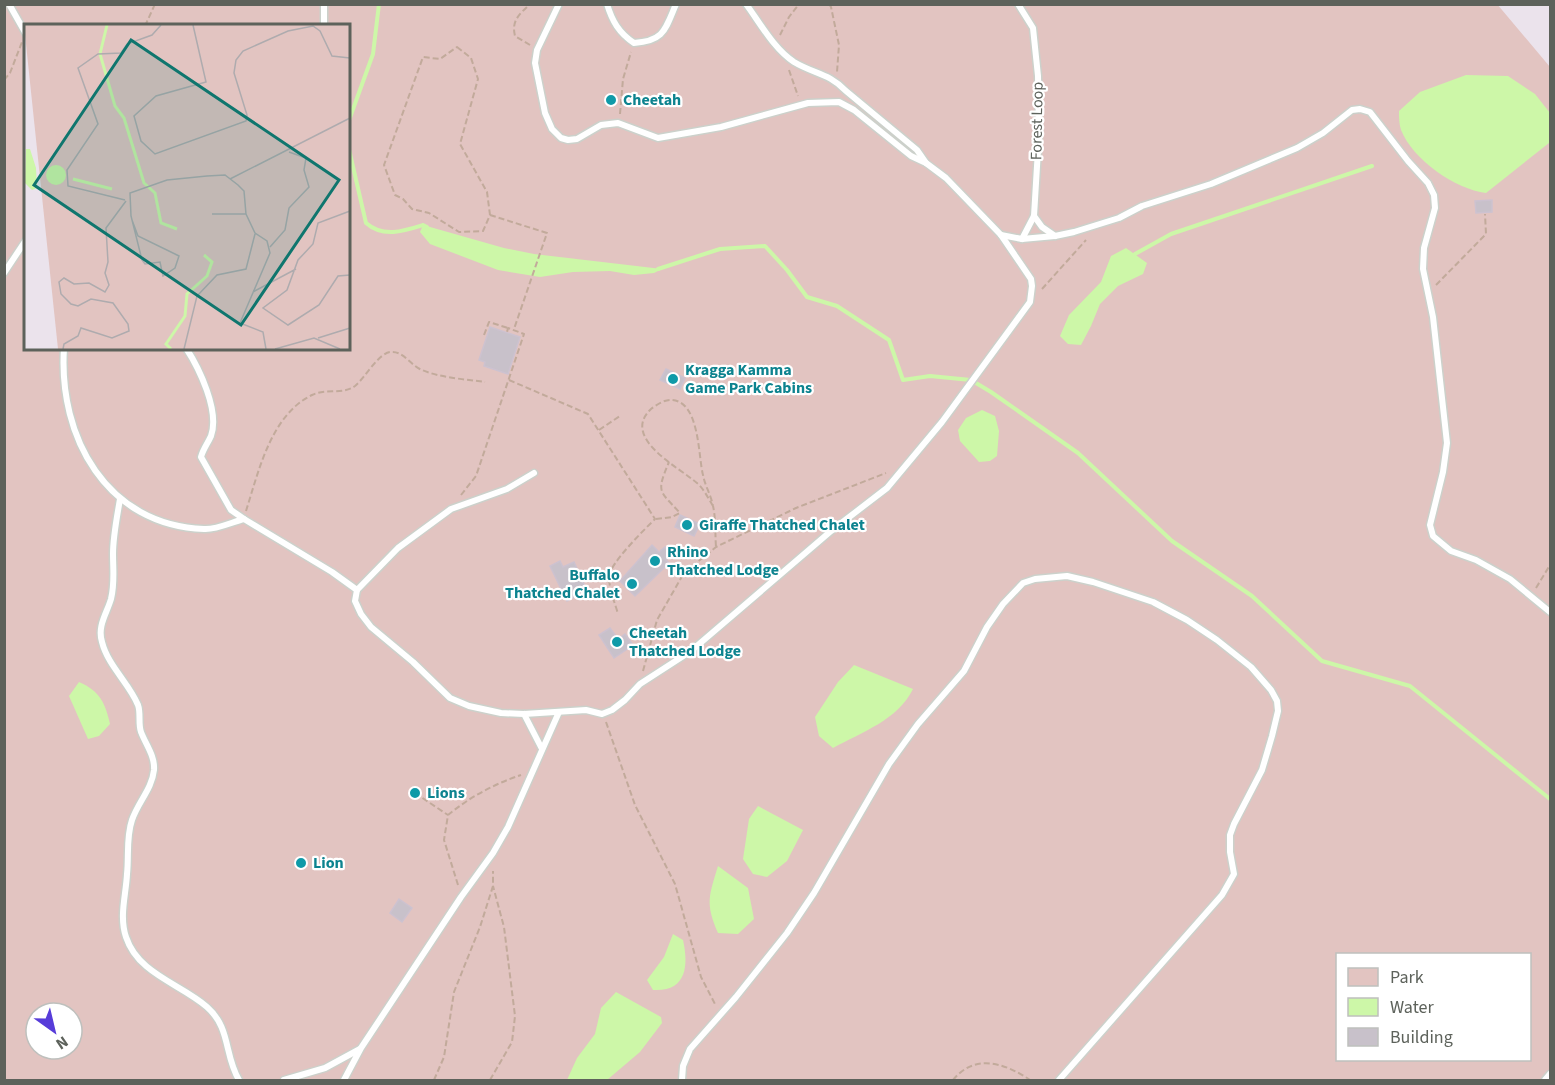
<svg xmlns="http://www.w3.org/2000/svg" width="1555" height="1085" viewBox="0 0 1555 1085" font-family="'Source Sans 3',sans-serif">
<rect width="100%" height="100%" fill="#ebe3ec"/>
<path fill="#e2c4c1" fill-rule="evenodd" d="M1497 4 1550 67V1080H5V5ZM26 26H348V348H26ZM1338 954H1530V1060H1338ZM36 1013H72V1049H36Z"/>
<g fill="#cdf7a8">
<path d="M1466 75 1508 76 1535 94 1550 113 1549 143 1486 193C1455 189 1413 160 1401 130 1399 124 1399 117 1399 111L1420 92Z"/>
<path d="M423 225 504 248 534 254 662 269 654 273 634 275 610 271 573 272 540 277 498 270 430 244 420 232Z"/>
<path d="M1126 248 1147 263 1143 274 1118 286 1100 304 1091 326 1081 345 1068 344 1060 336 1069 315 1101 282 1111 256Z"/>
<path d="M982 410 995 416 999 431 997 456 990 461 979 462 960 441 958 430 966 418Z"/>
<path d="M854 665 913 689C898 720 862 732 833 748L819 736 815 717 838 682Z"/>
<path d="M79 682C100 691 105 703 110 724L99 736 88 739 69 696Z"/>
<path d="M758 806 803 830 787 861 767 877 753 874 743 859 749 819Z"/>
<path d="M718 866 748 888 754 919 738 934 718 933C705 903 709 896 718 866Z"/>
<path d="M673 934 683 940C689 967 686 992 653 990L647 980 664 957Z"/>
<path d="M616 992 661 1017 662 1023 640 1052 607 1080H567L577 1058 595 1034 601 1008Z"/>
</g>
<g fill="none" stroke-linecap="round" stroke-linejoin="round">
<g stroke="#cdf7a8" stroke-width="4">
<path d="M348 123 373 54 379 4"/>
<path d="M348 145 366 223C383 238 404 231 423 225L427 227"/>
<path d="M1135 254 1171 234 1372 166"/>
<path d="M658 269 720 249 765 246 787 270 807 297 837 306 889 340 903 380 930 376 971 380 991 392 1078 453 1172 541 1252 596 1322 661 1410 686 1550 799"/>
</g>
</g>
<g fill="#c8c1ca" stroke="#cdc2d0" stroke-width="1.5">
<path d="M1492 200V212L1476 213 1475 201Z"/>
<path d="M490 327 520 337 508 374 484 366 485 362 479 360Z"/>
<path d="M666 369 685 378 680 389 660 380Z"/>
<path d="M680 515 700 524 694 536 675 527Z"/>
<path d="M652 545 659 552 665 547 672 554 666 560 669 563 635 596 620 581Z"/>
<path d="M560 561 563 567 574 562 587 591 567 601 550 566Z"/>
<path d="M610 628 618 639 625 634 633 645 614 658 599 635Z"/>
<path d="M399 899 412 908 402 922 390 913Z"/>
</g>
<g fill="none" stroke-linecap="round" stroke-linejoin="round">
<g stroke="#ccd1cb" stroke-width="9">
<g id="service">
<path d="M9 4 26 34"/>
<path d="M607 4C612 21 619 33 634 43 664 41 665 30 676 4"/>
<path d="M746 4C760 23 774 49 794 62 814 74 829 73 846 91L917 150 926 163"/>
<path d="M1018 4 1033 28 1038 76 1039 133 1034 216 1022 239"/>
<path d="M324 26V4"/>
<path d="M1034 216 1042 227 1055 236"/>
<path d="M1001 235 1022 239 1055 236 1074 232 1119 218 1142 206 1211 184 1297 148 1323 133 1352 110 1360 109 1370 112 1408 161 1428 183 1434 195 1435 208 1424 248 1423 269 1433 317 1447 443 1443 472 1430 525 1433 536 1451 551 1476 560 1510 579 1550 612"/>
<path d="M4 273 26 240"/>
<path d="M64 348C58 437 107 526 204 529 216 530 232 522 244 519L332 572 357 590 355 601 361 614 371 627 413 662 450 698 469 706 501 713 524 714 586 710 602 714 612 710 625 700 640 684 691 651 831 531 887 488 942 422 1030 302 1032 286 1031 279 1001 235 946 178 926 163 911 156 854 110 839 102 808 103 721 127 658 138 618 123 601 125 577 139 568 140 561 138 552 129 545 113 535 63 537 50 559 4"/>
<path d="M186 348C199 368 220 411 211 436 208 443 203 449 201 457L231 510 244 519"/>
<path d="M120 499C117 517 113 536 113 554 113 570 115 583 111 599 107 613 97 626 102 642 108 666 129 683 138 705 141 713 138 724 141 732 146 745 155 756 154 770 152 789 138 802 132 820 126 837 129 856 127 874 126 895 119 916 126 937 138 974 181 984 207 1007 231 1028 224 1055 239 1080"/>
<path d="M357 590 398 548 451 509 507 489 534 473"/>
<path d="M524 714 542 749"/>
<path d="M284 1080 325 1068 360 1049"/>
<path d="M344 1080 361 1048 461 897 493 853 508 827 559 712"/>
<path d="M682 1080 683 1066 690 1049 736 997 787 933 814 893 889 764 918 724 964 671 987 627 1003 604 1023 583 1035 579 1067 576 1093 582 1153 602 1187 620 1217 640 1251 667 1271 690 1277 701 1278 711 1272 736 1262 770 1234 824 1230 835V852L1234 874 1222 895 1059 1080"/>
<path d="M1545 1080 1550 1074"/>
</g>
</g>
<g stroke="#c2aa9b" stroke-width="2" stroke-dasharray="6 3" stroke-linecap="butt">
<path d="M829 4 831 7 839 45 837 72"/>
<path d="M145 26 155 4"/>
<path d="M780 35 789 17 799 4"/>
<path d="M530 45 515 36C511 20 520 14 530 4"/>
<path d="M457 47 471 58 478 79 460 144 487 192 490 215 483 231 459 232 429 213 412 209 403 199 395 195 384 165 423 57 440 59Z"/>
<path d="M789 70 798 96"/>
<path d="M4 80 10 73 22 42"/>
<path d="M620 114 623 79 631 52"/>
<path d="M490 215 547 233 514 329"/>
<path d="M1436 285 1486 234 1485 214"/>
<path d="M1042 289 1086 240"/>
<path d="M484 335 489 322 508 328"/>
<path d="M509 380 588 414 655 519C645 529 609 564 609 577 609 589 615 603 618 614"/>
<path d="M599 430 620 416"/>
<path d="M461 495 476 476 524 334 508 328 507 332"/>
<path d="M713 506C708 498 704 489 697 483 680 468 620 438 651 409 656 405 665 399 672 400 700 402 698 456 703 475 705 486 711 495 713 506 716 519 715 534 716 547"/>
<path d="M246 511C259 470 271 415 312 395 326 388 343 395 355 386 365 378 379 352 391 352 404 351 411 366 422 370 441 378 464 379 485 382"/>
<path d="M656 519 672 517 680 513C659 490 656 493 669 462"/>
<path d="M1536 588 1550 565"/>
<path d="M643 671 657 620 684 573 716 547 796 508 886 473"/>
<path d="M606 722 635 805 675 884 701 977 716 1006"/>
<path d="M415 793 448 815"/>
<path d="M458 885 444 840 448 815C470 797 494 784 521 775"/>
<path d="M434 1080 444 1057 454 992 480 927 493 886V871"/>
<path d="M490 1080 512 1042 515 1016 504 927 493 886"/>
<path d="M953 1080C975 1053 1005 1063 1030 1080"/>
</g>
<use href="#service" stroke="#fff" stroke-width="6"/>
</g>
<g fill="#0f9aa8" stroke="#fff" stroke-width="2">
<circle cx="611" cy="100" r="6"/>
<circle cx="673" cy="379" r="6"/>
<circle cx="687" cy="525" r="6"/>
<circle cx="655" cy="561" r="6"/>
<circle cx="632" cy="584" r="6"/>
<circle cx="617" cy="642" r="6"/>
<circle cx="415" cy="793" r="6"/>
<circle cx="301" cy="863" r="6"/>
</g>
<g text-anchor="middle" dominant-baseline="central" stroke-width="4.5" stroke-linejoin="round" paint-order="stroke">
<g font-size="16" font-weight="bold" fill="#0d838f" stroke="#fff" text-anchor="start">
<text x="623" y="100">Cheetah</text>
<text x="685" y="370">Kragga Kamma<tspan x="685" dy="18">Game Park Cabins</tspan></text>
<text x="699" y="525">Giraffe Thatched Chalet</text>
<text x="667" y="552">Rhino<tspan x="667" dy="18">Thatched Lodge</tspan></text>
<text x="620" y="575" text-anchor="end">Buffalo<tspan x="620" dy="18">Thatched Chalet</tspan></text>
<text x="629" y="633">Cheetah<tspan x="629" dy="18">Thatched Lodge</tspan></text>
<text x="427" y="793">Lions</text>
<text x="313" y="863">Lion</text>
</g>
<g font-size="16" fill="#5d625b" stroke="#fff">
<text transform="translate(1037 121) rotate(-89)">Forest Loop</text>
</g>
</g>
<g transform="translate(24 24)">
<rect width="326" height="326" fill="#ebe3ec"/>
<path d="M0 1H325V325H34Z" fill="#e2c4c1"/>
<path d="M2 125H6L12 144 13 164 8 166 1 159ZM22 151a10 10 0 1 1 20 0a10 10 0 1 1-20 0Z" fill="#cdf7a8"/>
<path fill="none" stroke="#cdf7a8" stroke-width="3" d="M83 1 76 30 91 82 100 94 120 159 131 169 137 199 153 205M49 155 88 165M147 325 142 320 161 292 163 270 183 252 188 238 180 231"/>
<path fill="none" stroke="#aeabae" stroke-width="1.5" d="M169 1 182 58 132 72 110 92 117 117 131 130 222 97 223 91 210 49 212 36 219 27 264 7 289 2 296 7 308 32 326 34M206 155 326 94M101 176 44 162 43 146 74 100 54 44 74 30 97 29 103 20 128 11 137 1M326 187 294 199 289 220 274 236 263 266 239 284 264 301 295 281 314 252 326 251M188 190H222M108 196 114 212 155 232 151 244 139 252 136 238 121 240 118 236 107 192 106 169 143 156 183 152 201 151 214 161 220 167 222 190 231 209 243 217 246 229 216 299 239 308 242 325M246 223 261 206 265 184 285 163 280 146 282 134 265 128M229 268 272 245M294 314 326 304M39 325 40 320 54 312 57 304 88 314 105 307 104 300 89 279 67 275 54 282 47 280 37 270 35 258 40 254 50 260 65 259 81 268 85 261 81 249 84 238 82 204 102 177M160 325 173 272 193 251 222 245 231 210M251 325 290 314 316 325"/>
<path fill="#0f766e" fill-opacity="0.15" stroke="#0f766e" stroke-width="3" d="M107 16 315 156 217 301 10 161Z"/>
<rect width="326" height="326" fill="none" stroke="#5d625b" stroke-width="3"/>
</g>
<rect width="1555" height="1085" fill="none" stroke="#5d625b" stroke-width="12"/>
<rect x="1336" y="953" width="195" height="108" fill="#ffffff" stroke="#bec0bd" stroke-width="1.5"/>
<rect x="1348" y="968" width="30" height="18" fill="#e2c4c1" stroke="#bec0bd" stroke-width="1.5"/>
<text x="1390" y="983" font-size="18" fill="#5d625b">Park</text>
<rect x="1348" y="998" width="30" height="18" fill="#cdf7a8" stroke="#bec0bd" stroke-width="1.5"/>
<text x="1390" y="1013" font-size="18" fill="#5d625b">Water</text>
<rect x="1348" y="1028" width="30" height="18" fill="#c8c1ca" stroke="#bec0bd" stroke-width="1.5"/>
<text x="1390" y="1043" font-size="18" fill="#5d625b">Building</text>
<g transform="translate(54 1031) rotate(146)"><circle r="28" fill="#ffffff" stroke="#bec0bd" stroke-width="1.5"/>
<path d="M0-4.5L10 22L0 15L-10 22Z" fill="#573cd9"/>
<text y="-9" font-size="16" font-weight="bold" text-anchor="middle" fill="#5d625b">N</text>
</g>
</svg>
